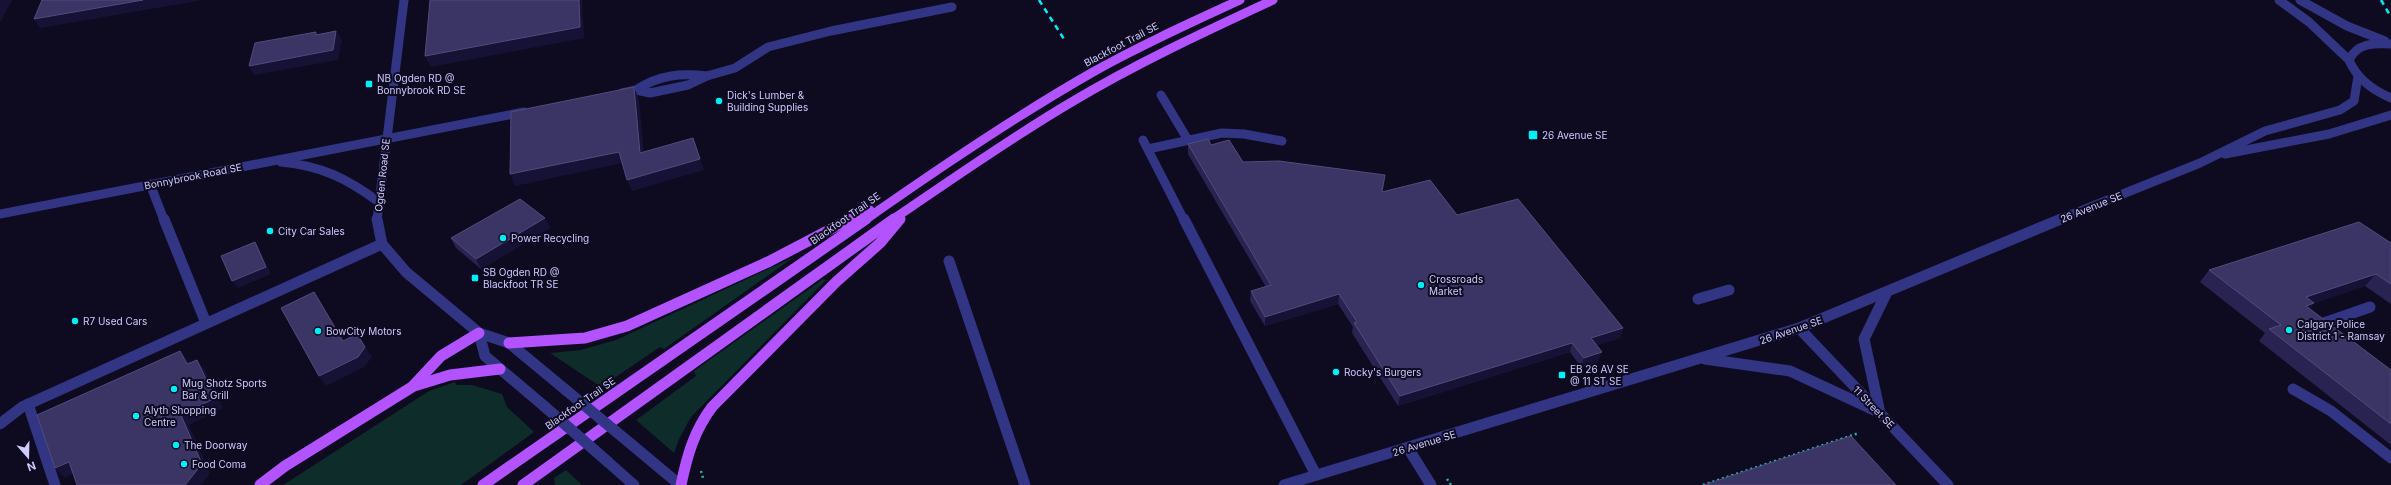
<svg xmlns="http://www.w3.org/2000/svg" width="2391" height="485" viewBox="0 0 2391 485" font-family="Inter,sans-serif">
<rect width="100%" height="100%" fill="#0e0b21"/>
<g fill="#0e2c29">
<path d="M794 257 664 349 660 347 601 387 550 353 581 350 616 340Z"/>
<path d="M823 279 826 280 691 417 679 439 674 453 636 420 696 376 694 371Z"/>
<path d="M455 382 456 385H472L502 394 507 407 534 432 461 485H283L429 391Z"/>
<path d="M566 470 582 485H555L554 478Z"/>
</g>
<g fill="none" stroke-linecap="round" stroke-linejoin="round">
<g stroke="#24baa7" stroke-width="2.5" stroke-dasharray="2 3" stroke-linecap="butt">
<path d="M701 471 703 478"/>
<path d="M1447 479 1451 485"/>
<path d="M1703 485 1859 433"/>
</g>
<g stroke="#323584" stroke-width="9">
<path d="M2279 0 2309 22 2349 60"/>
<path d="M2300 0 2347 26 2385 41"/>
<path d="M2391 44C2374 43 2357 43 2349 60 2357 79 2372 90 2391 98"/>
<path d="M636 90C658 75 681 73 707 76"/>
<path d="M622 93 636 90 650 93 688 85 707 76 735 68 768 47 831 31 952 7"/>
<path d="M1161 95 1188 140"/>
<path d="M1143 140 1184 220"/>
<path d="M1148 149 1222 133 1244 134 1282 141"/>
<path d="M2225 154 2329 134 2391 115"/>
<path d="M281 162C322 166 346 178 379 202"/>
<path d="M150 184 164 220"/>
<path d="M0 214 524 112"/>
<path d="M377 220 404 0"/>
<path d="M2058 220 2200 163 2265 131 2340 110 2354 101 2358 76"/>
</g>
<g stroke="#323584" stroke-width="11">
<path d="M164 219 206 323"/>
<path d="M377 219 382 244 406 272 479 333 509 343 567 391"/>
<path d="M1184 219 1316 475"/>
<path d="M949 261 1025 485"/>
<path d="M1698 299 1729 290"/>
<path d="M2324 323 2370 307"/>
<path d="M1799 328 1948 485"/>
<path d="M479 333 485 356 544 406"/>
<path d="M1705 359 1790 371 1874 410"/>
<path d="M2293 389 2331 411 2391 458"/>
<path d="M28 404 55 485"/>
<path d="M1880 413 1864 339 1886 294"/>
<path d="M0 424 22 407 382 244"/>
<path d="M631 444 680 485"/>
<path d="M1408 448 1431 485"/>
<path d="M608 462 634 485"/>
<path d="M1284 485 1799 328 2061 219"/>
</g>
<g stroke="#b352ff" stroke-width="9">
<path d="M848 220 870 210"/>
<path d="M865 220C939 168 1014 117 1093 72 1141 45 1190 23 1240 0"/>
<path d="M892 220C951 180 1009 139 1070 103 1135 64 1204 32 1273 0"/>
</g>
<g stroke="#b352ff" stroke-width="11">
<path d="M509 343 585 338 627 326 770 261 850 219"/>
<path d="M414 386 450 375 500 369"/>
<path d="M260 485 285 466 412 387 441 356 479 333"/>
<path d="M483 485 866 219"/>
<path d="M523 485 894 219"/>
<path d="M681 485C687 456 694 431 712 407L836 282 880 243 900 219"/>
</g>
<g stroke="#00eef6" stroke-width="2.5" stroke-dasharray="5.5 4.5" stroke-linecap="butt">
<path d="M1039 0 1064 39"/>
<path d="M2381 0 2391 17"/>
</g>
<g stroke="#323584" stroke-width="11">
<path d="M567 391 631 444"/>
<path d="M544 406 608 462"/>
</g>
</g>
<g fill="#282351">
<path d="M1188 144 1211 145 1243 162 1382 192 1457 215 1623 328 1620 338 1596 345 1598 362 1581 367 1570 352 1398 406 1352 333 1353 327 1338 304 1265 326 1250 301 1251 291 1266 287 1188 154Z"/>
<path d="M550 228 481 269 456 248 451 238Z"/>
<path d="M2391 243V304L2365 286 2314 303 2309 309 2391 370V445L2259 341 2265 333 2200 282 2209 270Z"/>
</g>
<g fill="#161236">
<path d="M0 0H12L0 23Z"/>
<path d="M143 0H203L40 28 34 19Z"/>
<path d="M579 0H582L584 38 431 67 425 56Z"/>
<path d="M336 31 342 40 338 60 254 75 249 66Z"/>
<path d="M634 87 639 99 645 165 640 153Z"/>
<path d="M619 152 623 163 515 186 510 174Z"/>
<path d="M700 159 704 170 632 191 627 180Z"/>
<path d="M545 218 550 228 481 269 476 259Z"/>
<path d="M255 242 259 249 271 274 238 288 232 281Z"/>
<path d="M2376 274 2365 286 2296 309 2306 297Z"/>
<path d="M314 292 321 302 349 351 343 341Z"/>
<path d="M1339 294 1338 304 1265 326V317Z"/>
<path d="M2314 303 2304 315 2306 306Z"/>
<path d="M1623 328 1620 338 1588 348 1591 338Z"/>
<path d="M357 334 372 357 364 367 326 386 319 376Z"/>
<path d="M1572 343 1570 352 1398 406 1400 396Z"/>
<path d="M180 351 188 360 195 374 187 364Z"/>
<path d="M1602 352 1598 362 1581 367 1584 358Z"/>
<path d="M197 360 205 370 223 408 189 425 210 473 201 485H185L181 415Z"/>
<path d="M69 462 78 471 65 478 55 468Z"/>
</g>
<g fill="#3a3564" stroke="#514c7c">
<path d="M42 0H143L34 19Z"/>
<path d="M430 0H579L580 27 425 56Z"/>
<path d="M336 31 333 50 249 66 255 43 316 32V35Z"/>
<path d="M634 87 640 153 693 138 700 159 627 180 619 152 510 174 511 112Z"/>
<path d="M1208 139 1211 145 1229 140 1243 162 1279 161 1385 175 1382 192 1430 180 1457 215 1518 199 1623 328 1591 338 1602 352 1584 358 1572 343 1400 396 1354 323 1357 322 1339 294 1265 317 1251 291 1271 285 1188 144Z"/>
<path d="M520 199 545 218 476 259 451 238Z"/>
<path d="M2359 222 2391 243V284L2376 274 2306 297 2314 303 2306 306 2391 370V424L2269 329 2281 325 2209 270Z"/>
<path d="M255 242 266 267 232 281 221 256Z"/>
<path d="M314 292 343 341 357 334 365 347 358 357 319 376 281 308Z"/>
<path d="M180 351 187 364 197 360 215 398 181 415 202 464 185 485H77L69 462 55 468 37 415Z"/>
<path d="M1851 436 1896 485H1704Z"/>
</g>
<g fill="#00eef6" stroke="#0e0b21" stroke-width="1.5">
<rect x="365" y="80" width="8" height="8" rx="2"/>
<circle cx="719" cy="101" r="4"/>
<rect x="1528" y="130" width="10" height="10" rx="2"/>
<circle cx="270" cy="231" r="4"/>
<circle cx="503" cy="238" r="4"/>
<rect x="471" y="274" width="8" height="8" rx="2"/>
<circle cx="1421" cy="285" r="4"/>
<circle cx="75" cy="321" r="4"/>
<circle cx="2289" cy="330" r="4"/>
<circle cx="318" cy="331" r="4"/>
<circle cx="1336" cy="372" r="4"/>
<rect x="1558" y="371" width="8" height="8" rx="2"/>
<circle cx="174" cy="389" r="4"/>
<circle cx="136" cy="416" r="4"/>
<circle cx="176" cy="445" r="4"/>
<circle cx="184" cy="464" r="4"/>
</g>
<g text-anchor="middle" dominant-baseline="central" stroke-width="4" stroke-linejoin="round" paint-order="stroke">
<g font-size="10" fill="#cecbff" stroke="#0e0b21">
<text transform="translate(1121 44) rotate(-28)">Blackfoot Trail SE</text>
<text transform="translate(382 175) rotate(-84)">Ogden Road SE</text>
<text transform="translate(193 176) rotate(-11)">Bonnybrook Road SE</text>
<text transform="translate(2091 207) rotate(-22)">26 Avenue SE</text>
<text transform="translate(845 218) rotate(-35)">Blackfoot Trail SE</text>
<text transform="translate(1791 330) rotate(-19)">26 Avenue SE</text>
<text transform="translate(580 403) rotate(-35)">Blackfoot Trail SE</text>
<text transform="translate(1874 407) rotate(46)">11 Street SE</text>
<text transform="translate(1424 443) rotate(-17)">26 Avenue SE</text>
</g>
<g font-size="10" fill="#cecbff" stroke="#0e0b21" text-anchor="start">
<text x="377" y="78">NB Ogden RD @<tspan x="377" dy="12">Bonnybrook RD SE</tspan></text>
<text x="727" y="95">Dick's Lumber &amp;<tspan x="727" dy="12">Building Supplies</tspan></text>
<text x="1542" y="135">26 Avenue SE</text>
<text x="278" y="231">City Car Sales</text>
<text x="511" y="238">Power Recycling</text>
<text x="483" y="272">SB Ogden RD @<tspan x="483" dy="12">Blackfoot TR SE</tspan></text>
<text x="1429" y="279">Crossroads<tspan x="1429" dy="12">Market</tspan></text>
<text x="83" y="321">R7 Used Cars</text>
<text x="2297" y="324">Calgary Police<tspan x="2297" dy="12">District 1 - Ramsay</tspan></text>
<text x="326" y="331">BowCity Motors</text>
<text x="1570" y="369">EB 26 AV SE<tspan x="1570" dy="12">@ 11 ST SE</tspan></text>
<text x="1344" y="372">Rocky's Burgers</text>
<text x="182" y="383">Mug Shotz Sports<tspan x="182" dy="12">Bar &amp; Grill</tspan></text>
<text x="144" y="410">Alyth Shopping<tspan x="144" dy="12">Centre</tspan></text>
<text x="184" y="445">The Doorway</text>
<text x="192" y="464">Food Coma</text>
</g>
</g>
<g transform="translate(28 457) rotate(160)" stroke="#0e0b21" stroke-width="3" paint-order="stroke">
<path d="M0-3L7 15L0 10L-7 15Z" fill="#cecbff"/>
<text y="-6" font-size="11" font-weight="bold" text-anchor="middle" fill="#cecbff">N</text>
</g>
</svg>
